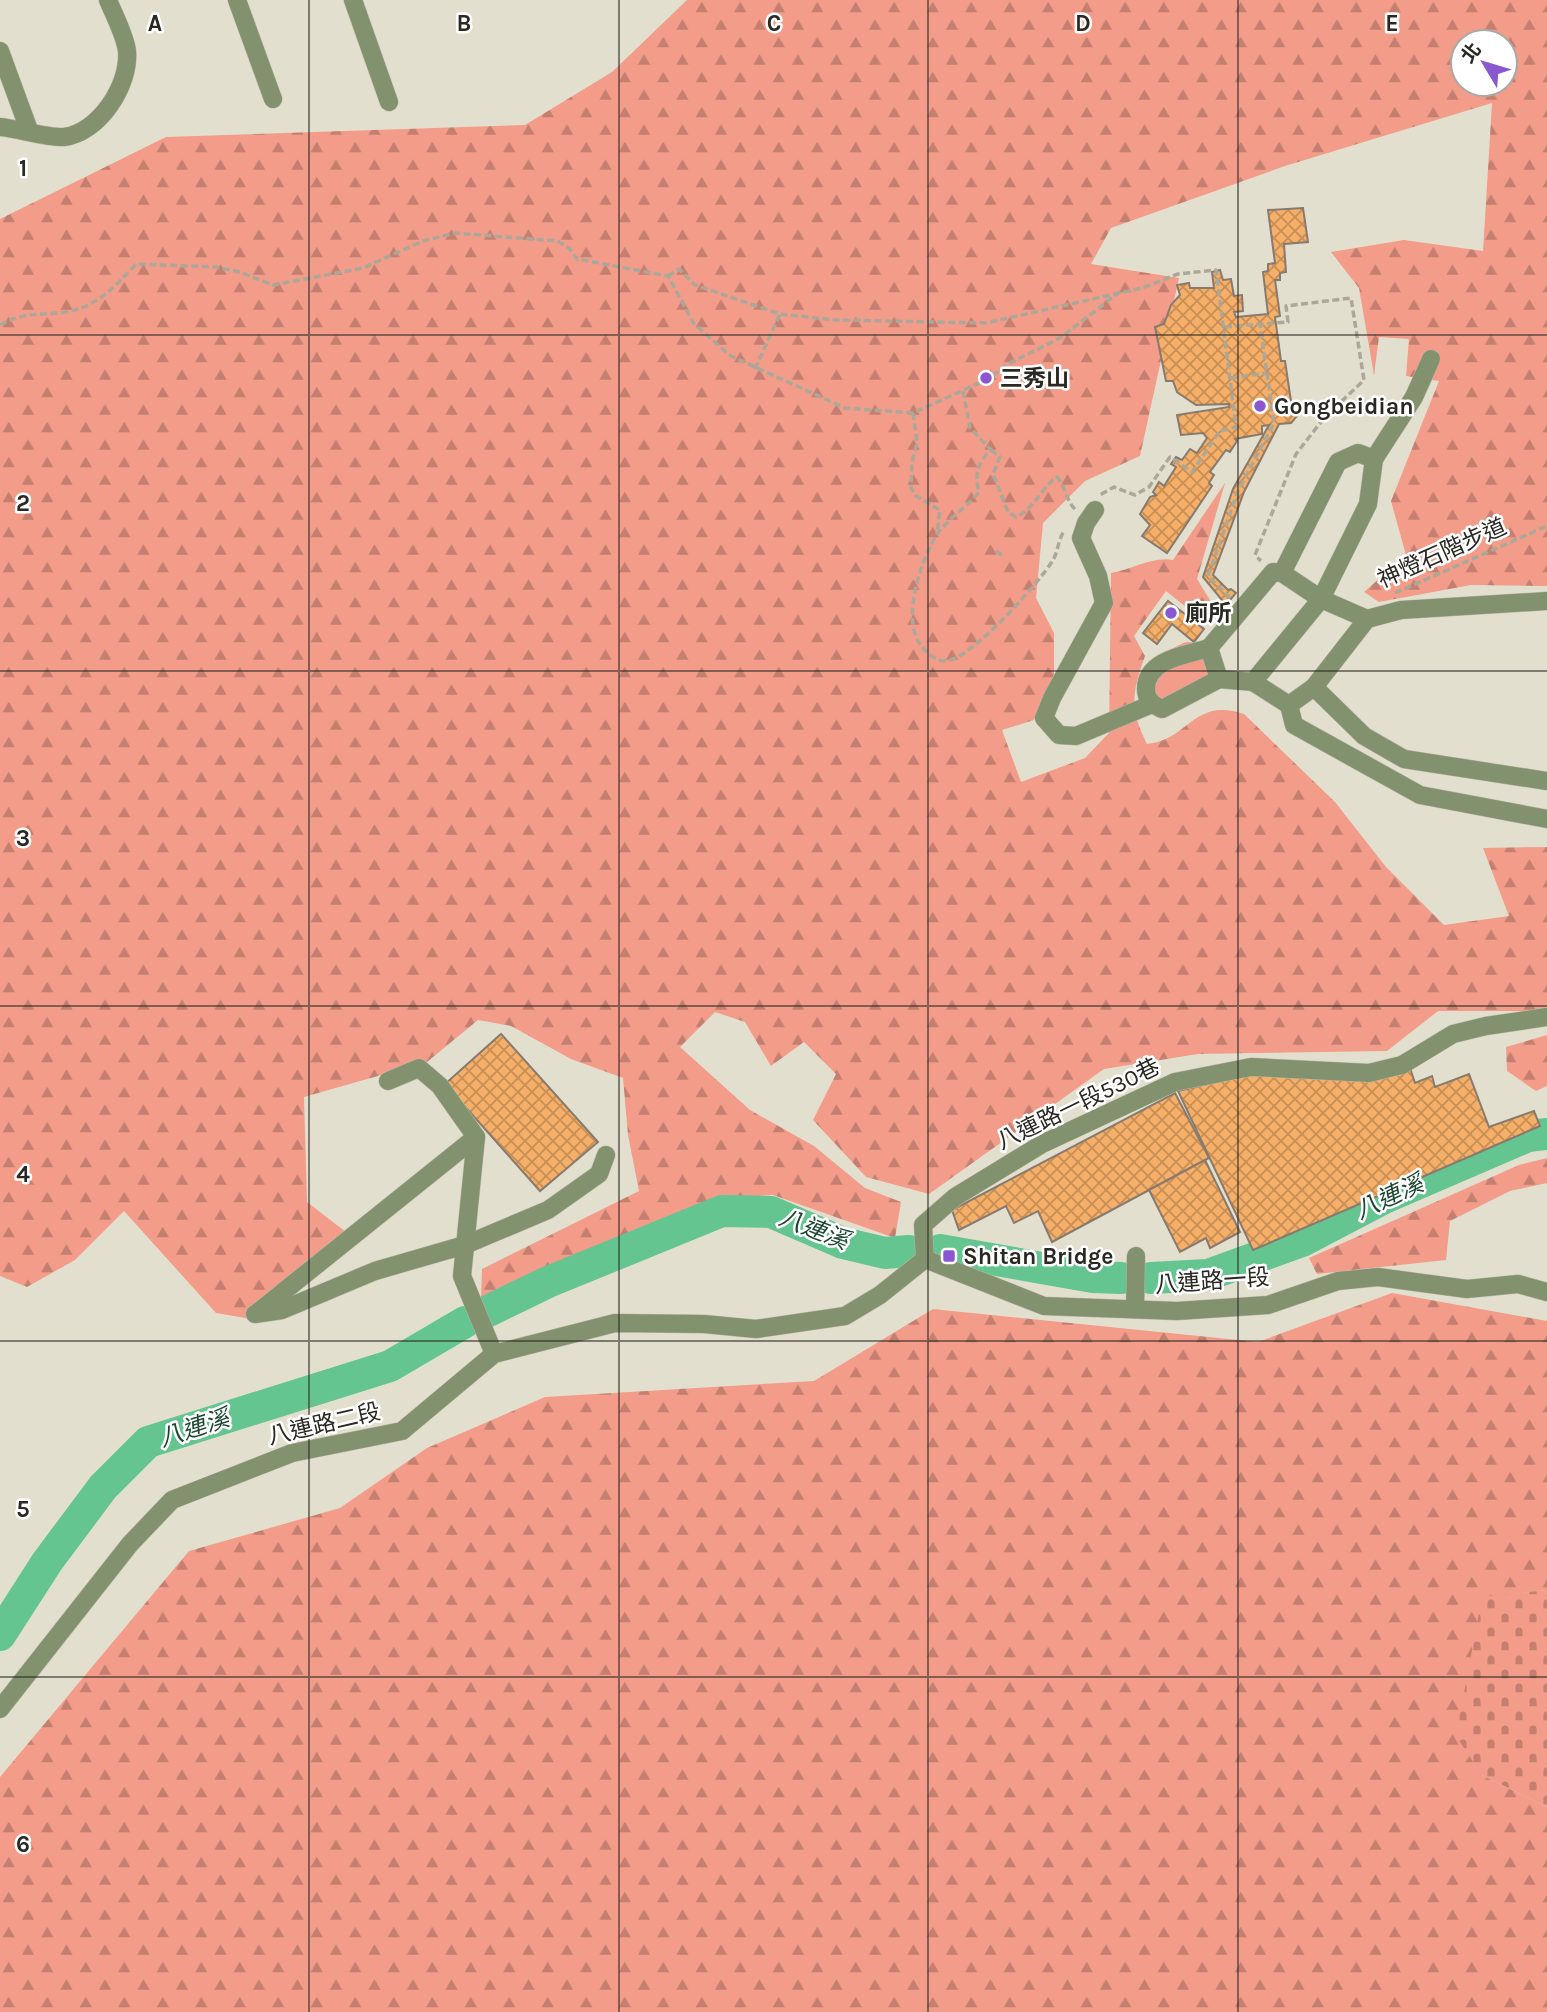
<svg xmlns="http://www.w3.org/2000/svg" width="1547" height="2012" viewBox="0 0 1547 2012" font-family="Karla,'Noto Sans TC',sans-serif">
<defs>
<pattern id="forest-firs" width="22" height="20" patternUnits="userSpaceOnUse" patternTransform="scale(1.75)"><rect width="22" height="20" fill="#f29c89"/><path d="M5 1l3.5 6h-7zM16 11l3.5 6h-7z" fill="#c47f70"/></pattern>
<pattern id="cemetery-stones" width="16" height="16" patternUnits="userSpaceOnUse" patternTransform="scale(1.75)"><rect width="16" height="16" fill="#f29c89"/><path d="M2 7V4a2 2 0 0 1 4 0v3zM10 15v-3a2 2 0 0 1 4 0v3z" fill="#c47f70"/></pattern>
<pattern id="building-cross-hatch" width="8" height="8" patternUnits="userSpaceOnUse" patternTransform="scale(1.75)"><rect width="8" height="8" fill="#f6af68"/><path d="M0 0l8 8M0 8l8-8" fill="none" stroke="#c78e55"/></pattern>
</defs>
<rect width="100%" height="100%" fill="#e3dfce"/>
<path fill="#f29c89" d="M1186 642 1201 643 1215 685 1201 688 1147 716 1138 699C1152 668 1154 655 1186 642Z"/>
<g fill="url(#forest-firs)" fill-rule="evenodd">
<path d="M687 0H1547V586L1471 585 1379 602 1364 592 1406 555 1391 501 1439 381 1406 376 1409 339 1379 337 1374 375 1359 288 1331 252 1404 240 1483 251 1492 103 1285 166 1111 228 1091 264 1179 278 1140 456 1085 481 1043 523 1036 598 1054 633V680L1034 720 1002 730 1021 782 1085 758 1109 733 1111 573C1133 569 1153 556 1173 560L1225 483 1197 579 1215 608 1207 624 1166 591 1134 636 1145 656C1132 693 1129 708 1147 744 1188 741 1193 697 1244 714L1335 802 1386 867 1444 925 1509 916 1483 848 1547 847V1011H1438L1387 1051 1198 1054 1104 1069 929 1194 866 1177 813 1120 836 1074 804 1042 771 1066 745 1022 715 1012 680 1047 750 1110 814 1146 865 1188 901 1202 895 1238 773 1195 708 1200 481 1300 482 1269 639 1191 628 1135 623 1078 571 1059 511 1026 478 1020 427 1062 304 1097 307 1202 355 1239 263 1321 216 1313 124 1211 75 1260 27 1287 0 1276V219L166 137 525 125 612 72ZM1463 42H1505V84H1463Z"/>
<path d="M1547 1035V1086L1536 1091 1507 1071 1506 1047Z"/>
<path d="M1547 1158V1183L1510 1191 1450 1221 1446 1260 1317 1274 1309 1258 1519 1165Z"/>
<path d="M1392 1293 1547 1321V1590L1482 1598V1775L1547 1807V2012H0V1777L189 1551 340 1508 427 1448 545 1397 814 1381 933 1309 1258 1342Z"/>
</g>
<path fill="url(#cemetery-stones)" d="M1547 1590V1807L1482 1775 1456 1736 1482 1597Z"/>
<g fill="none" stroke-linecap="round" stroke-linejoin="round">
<g stroke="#64c590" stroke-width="32">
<path d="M940 1250 1093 1277 1121 1278"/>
<path d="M1151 1278 1208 1275 1302 1241 1384 1198 1528 1136 1547 1134"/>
<path d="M486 1312 548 1282 722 1211 771 1212 843 1243 885 1253 909 1251"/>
<path d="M0 1635 47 1562 103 1487 148 1442 390 1366 465 1322"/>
</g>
</g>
<g fill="url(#building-cross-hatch)" stroke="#877a6e" stroke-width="2">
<path d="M1303 208 1308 242 1284 244 1286 272 1280 273V280H1275L1280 316 1275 317 1281 361H1285L1292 408 1297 416 1291 423 1279 424 1244 492 1213 575 1228 590 1231 589 1236 593 1226 605 1203 577 1233 489 1269 425 1262 426V434L1235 439 1237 441 1230 452 1226 450 1210 472 1214 475 1209 483 1212 486 1167 553 1142 536 1150 525 1140 514 1150 497 1156 495 1153 492 1159 482 1164 486 1176 467 1171 464 1176 457 1182 460 1190 449 1197 453 1207 438 1203 433 1181 435 1177 415 1229 407V404L1196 405 1177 392 1173 381H1166L1155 327 1164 324 1171 305 1180 295 1177 285 1189 283 1190 288H1214L1212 272 1220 270 1223 280 1231 279 1234 296 1242 295 1243 311 1234 312 1236 317 1268 314 1263 272 1268 271V264L1275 263 1268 210Z"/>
<path d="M1168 601 1204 629 1194 642 1172 624 1157 644 1143 633Z"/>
<path d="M501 1034 598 1142 540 1191 445 1084Z"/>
<path d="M1410 1068 1415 1083 1432 1076 1435 1087 1469 1074 1489 1127 1534 1111 1540 1126 1253 1250 1178 1091 1249 1074Z"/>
<path d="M1175 1093 1209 1158 1052 1242 1038 1211 1014 1223 1006 1206 959 1230 952 1210Z"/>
<path d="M1205 1160 1240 1232 1210 1248 1206 1238 1180 1252 1149 1190Z"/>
</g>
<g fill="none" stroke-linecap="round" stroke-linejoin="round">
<g stroke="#bebaac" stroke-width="19">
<g id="minor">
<path d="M237 0 273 99"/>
<path d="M353 0 389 102"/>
<path d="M0 51 29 130"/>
<path d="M0 127C19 129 48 138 64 137 99 133 130 85 127 51 125 35 114 15 108 0"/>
<path d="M1374 459 1414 397 1431 359"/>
<path d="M1095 510 1086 523 1081 538 1098 576 1104 603 1052 698 1044 718 1059 735 1076 736 1152 704"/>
<path d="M1547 601 1401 610 1367 619 1314 687 1289 705 1294 725 1420 795 1547 819"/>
<path d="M1209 648C1186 655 1146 659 1146 689 1146 700 1153 705 1162 709L1219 679"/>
<path d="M1253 682 1219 679 1209 648 1273 572 1282 573 1321 599 1368 504 1374 459 1358 453 1338 462 1282 573"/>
<path d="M1314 687 1364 736 1404 759 1547 781"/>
<path d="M1289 705 1253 682 1321 599 1367 619"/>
<path d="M388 1081 419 1068 440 1086 476 1137 462 1276 494 1354"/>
<path d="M925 1259 923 1225 955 1197 1042 1144 1175 1082 1251 1067 1369 1073 1402 1065 1453 1034 1486 1026 1547 1017"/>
<path d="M925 1259 1044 1306 1177 1311 1268 1305 1338 1281 1378 1277 1467 1289 1518 1284 1547 1292"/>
<path d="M1135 1309 1136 1256"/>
<path d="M258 1312 476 1137"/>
<path d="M255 1314 282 1310 375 1271 465 1245 548 1210 599 1174 606 1155"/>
<path d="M0 1709 130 1544 172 1500 292 1453 402 1431 494 1354 615 1323 704 1324 756 1329 845 1316 880 1295 925 1259"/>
</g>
</g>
<g stroke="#aba89a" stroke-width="3.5" stroke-dasharray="7 3.5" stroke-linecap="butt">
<path d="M668 276 679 269 695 285 780 314 835 320 986 323 1142 288 1178 274 1216 270 1236 427 1220 431 1192 472 1170 457 1149 487 1135 495 1114 487 1100 495"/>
<path d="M0 325C21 313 35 315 58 313 94 310 113 289 136 264L215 267 240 272 273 285 363 268 423 241 455 233 557 241 569 248 577 259 668 276 694 324 731 356 845 408 913 413 988 379 1008 364 1060 338 1121 291"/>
<path d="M1225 327 1288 322 1286 306 1351 298 1364 380 1324 418 1296 454 1255 555 1261 561"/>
<path d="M755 369 780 314"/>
<path d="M1231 378 1267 373"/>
<path d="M963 391 970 428 991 450C978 462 974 474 979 492 967 507 950 517 938 533 921 558 899 623 923 648 930 656 939 663 950 660 974 655 1040 582 1053 560 1058 552 1058 540 1064 531"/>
<path d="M913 413 917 443 912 462 911 488 916 496 940 510 937 534"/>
<path d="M991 450 1000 457 993 474 1008 512 1016 517C1033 510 1042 487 1057 477 1066 487 1066 501 1075 509"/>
<path d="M996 551 1004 557"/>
<path d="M1395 593 1547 526"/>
<path d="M1230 598 1208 576 1238 491 1274 423 1260 324"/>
</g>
<use href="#minor" stroke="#83926e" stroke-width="18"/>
</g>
<path fill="none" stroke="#2a2822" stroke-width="2" stroke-opacity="0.55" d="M309 0V2012M619 0V2012M928 0V2012M1238 0V2012M0 335H1547M0 671H1547M0 1006H1547M0 1341H1547M0 1677H1547"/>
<g fill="#8958d0" stroke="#fff" stroke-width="2.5">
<circle cx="986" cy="378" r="7"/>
<circle cx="1260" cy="406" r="7"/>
<circle cx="1171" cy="613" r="7"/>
<rect x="942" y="1249" width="14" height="14" rx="3.5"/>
</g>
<g text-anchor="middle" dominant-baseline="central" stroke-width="5" stroke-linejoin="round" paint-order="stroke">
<g font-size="23" font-weight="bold" fill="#2a2822" stroke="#fff" text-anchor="start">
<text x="1000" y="378">三秀山</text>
<text x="1274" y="406">Gongbeidian</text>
<text x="1185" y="613">廁所</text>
<text x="963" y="1256">Shitan Bridge</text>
</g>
<g font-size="23" fill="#2a2822" stroke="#fff">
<text transform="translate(1442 553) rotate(-24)">神燈石階步道</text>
<text transform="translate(1078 1104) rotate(-26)">八連路一段530巷</text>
<text transform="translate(1212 1281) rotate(-4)">八連路一段</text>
<text transform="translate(324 1424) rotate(-13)">八連路二段</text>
</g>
<g font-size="24" font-style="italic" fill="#1d4630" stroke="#fff">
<text transform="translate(1389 1197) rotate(-25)">八連溪</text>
<text transform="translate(814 1229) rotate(21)">八連溪</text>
<text transform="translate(194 1428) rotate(-18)">八連溪</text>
</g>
</g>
<g font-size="23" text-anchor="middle" font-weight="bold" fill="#2a2822" stroke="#fff" stroke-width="5" stroke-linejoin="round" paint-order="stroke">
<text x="155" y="31">A</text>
<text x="464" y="31">B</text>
<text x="774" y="31">C</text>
<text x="1083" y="31">D</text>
<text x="1392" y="31">E</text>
<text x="23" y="176">1</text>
<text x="23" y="511">2</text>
<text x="23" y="846">3</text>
<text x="23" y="1182">4</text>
<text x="23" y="1517">5</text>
<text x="23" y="1852">6</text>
</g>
<g transform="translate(1484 63) rotate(308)"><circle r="33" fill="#ffffff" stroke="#aaa9a7" stroke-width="2"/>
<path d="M0-5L12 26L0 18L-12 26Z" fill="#8958d0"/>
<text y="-10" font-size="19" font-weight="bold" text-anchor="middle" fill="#2a2822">北</text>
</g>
</svg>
